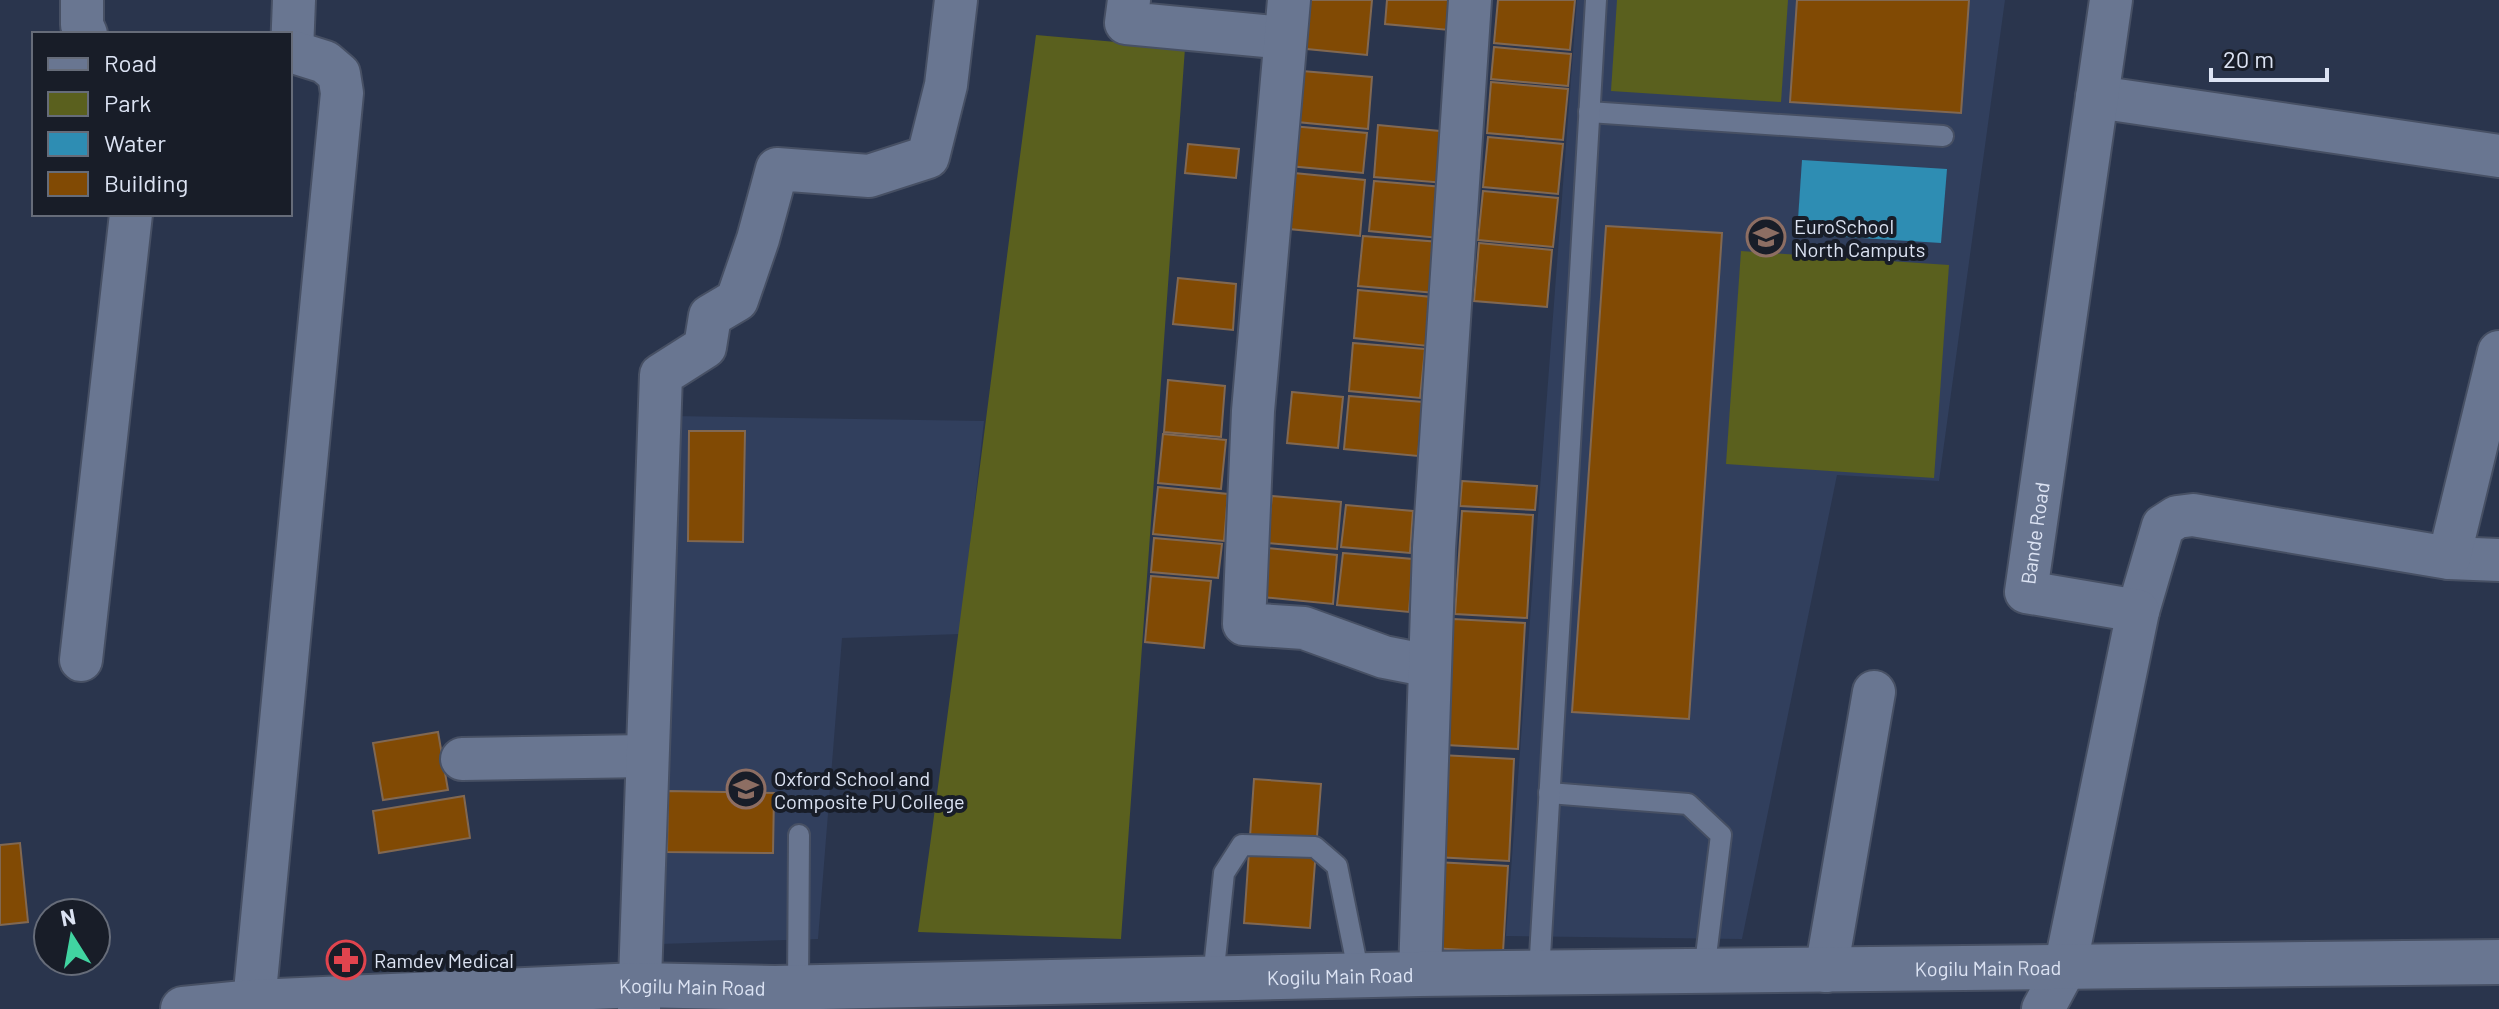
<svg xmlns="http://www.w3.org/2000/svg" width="2499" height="1009" viewBox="0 0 2499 1009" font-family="Barlow,sans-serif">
<rect width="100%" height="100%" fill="#2a354d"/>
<g fill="#313f5d">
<path d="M1577 0H2005L1939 481 1837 475 1742 939 1506 936Z"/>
<path d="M672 416 984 421 960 634 842 638 818 939 659 944Z"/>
</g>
<g fill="#5a601e">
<path d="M1617 0H1788L1781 102 1611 91Z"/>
<path d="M1036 35 1185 48 1121 939 918 932C960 633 996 334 1036 35Z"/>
<path d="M1741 251 1949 265 1934 478 1726 464Z"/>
</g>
<path fill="#2e8db3" d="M1802 160 1947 169 1941 243 1797 234Z"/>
<g fill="#814a04" stroke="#816852" stroke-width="2">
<path d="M1301 0H1372L1367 55 1297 48Z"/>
<path d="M1387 0H1452L1449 30 1385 24Z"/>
<path d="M1498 0H1575L1570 50 1494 43Z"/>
<path d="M1797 0H1969L1961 113 1790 102Z"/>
<path d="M1494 47 1571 54 1568 86 1491 79Z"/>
<path d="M1302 71 1372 77 1368 129 1297 122Z"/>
<path d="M1491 82 1568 89 1563 140 1487 133Z"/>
<path d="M1378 125 1450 132 1445 183 1374 177Z"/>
<path d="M1292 126 1367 133 1363 173 1289 166Z"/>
<path d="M1488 137 1563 144 1558 194 1483 187Z"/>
<path d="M1188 144 1239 149 1236 178 1185 173Z"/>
<path d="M1294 173 1365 180 1360 236 1289 229Z"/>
<path d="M1374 181 1443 187 1439 238 1369 231Z"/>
<path d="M1483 191 1558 198 1553 247 1478 240Z"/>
<path d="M1606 226 1722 233 1689 719 1572 712Z"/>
<path d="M1363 236 1440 242 1435 293 1358 286Z"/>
<path d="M1479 243 1552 250 1547 307 1474 301Z"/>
<path d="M1178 278 1236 284 1233 330 1173 324Z"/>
<path d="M1358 290 1432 297 1428 346 1354 338Z"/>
<path d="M1353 343 1425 349 1420 398 1349 391Z"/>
<path d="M1168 380 1225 386 1221 437 1164 432Z"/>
<path d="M1292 392 1343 397 1338 448 1287 443Z"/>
<path d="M1349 396 1423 402 1418 456 1344 449Z"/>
<path d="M689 431H745L743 542 688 541Z"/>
<path d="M1163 434 1226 440 1221 489 1158 483Z"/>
<path d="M1462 481 1537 486 1535 510 1460 506Z"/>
<path d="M1158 487 1228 494 1224 541 1153 534Z"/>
<path d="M1272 496 1341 502 1337 549 1267 543Z"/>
<path d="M1346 505 1413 511 1410 553 1341 547Z"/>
<path d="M1462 511 1533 515 1527 618 1455 614Z"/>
<path d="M1154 538 1222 544 1218 578 1151 572Z"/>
<path d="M1267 548 1337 555 1333 604 1262 597Z"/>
<path d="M1343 553 1413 559 1409 612 1337 605Z"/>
<path d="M1151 576 1211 581 1204 648 1145 642Z"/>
<path d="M1453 619 1525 623 1518 749 1446 745Z"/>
<path d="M438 732 448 790 383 800 373 743Z"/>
<path d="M1441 755 1514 759 1509 861 1435 857Z"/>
<path d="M1254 779 1321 784 1310 928 1244 923Z"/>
<path d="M668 791 774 793 773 853 667 852Z"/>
<path d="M464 796 470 838 379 853 373 811Z"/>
<path d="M20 843 28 922 0 925V845Z"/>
<path d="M1436 862 1508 866 1503 952 1430 948Z"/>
</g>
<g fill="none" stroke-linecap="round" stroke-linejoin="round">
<g stroke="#475064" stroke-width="24">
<g id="service">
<path d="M1589 112 1943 136"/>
<path d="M1549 793 1688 804 1721 835 1704 972"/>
<path d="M1539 973 1596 0"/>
<path d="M1213 978 1224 873 1242 845 1315 847 1337 866 1359 975"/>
<path d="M798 987 799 835"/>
</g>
</g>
<g stroke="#475064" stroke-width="46">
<g id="minor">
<path d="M82 0V25L86 34"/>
<path d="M1129 0 1126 23 1285 38"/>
<path d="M1289 0 1253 411 1244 624 1304 628 1384 657 1430 666"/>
<path d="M292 51 294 0"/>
<path d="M2097 97 2499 156"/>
<path d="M2449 558 2499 560"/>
<path d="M2138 611 2163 526 2177 517 2193 515 2449 558 2499 352"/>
<path d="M81 660 131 214"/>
<path d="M462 759 647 756"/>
<path d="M1826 971 1874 692"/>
<path d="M1420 974 1434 548 1470 0"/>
<path d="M254 1002C281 699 314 396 342 93L339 74 325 62 290 51"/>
<path d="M639 1009 661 375 705 347 710 316 737 300 758 239 777 169 869 176 928 157 946 85 956 0"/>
<path id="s1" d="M2043 1009 2065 968 2138 611 2026 592 2111 0"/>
</g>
</g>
<g stroke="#475064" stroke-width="48">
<g id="secondary">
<path id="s2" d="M183 1009 254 1002 638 985 775 988 1420 974 2499 962"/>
</g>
</g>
<use href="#service" stroke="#697691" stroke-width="20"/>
<use href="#minor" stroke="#697691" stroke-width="42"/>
<use href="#secondary" stroke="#697691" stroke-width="44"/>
</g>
<defs>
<g id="school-ring" transform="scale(2)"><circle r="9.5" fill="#181d28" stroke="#8d6e63" stroke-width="1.5"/><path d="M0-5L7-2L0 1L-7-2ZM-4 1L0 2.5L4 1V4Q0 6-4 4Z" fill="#8d6e63"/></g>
<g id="pharmacy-ring" transform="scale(2)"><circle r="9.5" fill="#181d28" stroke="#e0444e" stroke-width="1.5"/><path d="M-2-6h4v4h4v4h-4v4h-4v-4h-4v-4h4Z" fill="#e0444e"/></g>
</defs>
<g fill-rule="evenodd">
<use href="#school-ring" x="1766" y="237"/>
<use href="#school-ring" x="746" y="789"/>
<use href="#pharmacy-ring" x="346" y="960"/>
</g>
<g text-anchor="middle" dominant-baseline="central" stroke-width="8" stroke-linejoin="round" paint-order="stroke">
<g font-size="20" fill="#dce3f3" stroke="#181d28" text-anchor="start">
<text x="1794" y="226">EuroSchool<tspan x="1794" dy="23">North Camputs</tspan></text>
<text x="774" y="778">Oxford School and<tspan x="774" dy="23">Composite PU College</tspan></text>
<text x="374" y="960">Ramdev Medical</text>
</g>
<g font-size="20" fill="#dce3f3" stroke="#181d28">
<text stroke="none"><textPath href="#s1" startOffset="584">Bande Road</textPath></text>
<text stroke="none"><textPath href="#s2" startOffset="1806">Kogilu Main Road</textPath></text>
<text stroke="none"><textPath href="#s2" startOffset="1158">Kogilu Main Road</textPath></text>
<text stroke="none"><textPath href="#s2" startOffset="510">Kogilu Main Road</textPath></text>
</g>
</g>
<rect x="32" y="32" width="260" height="184" fill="#181d28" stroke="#666c79" stroke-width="2"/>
<rect x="48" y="58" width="40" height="12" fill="#697691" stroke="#666c79" stroke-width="2"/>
<text x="104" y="72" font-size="24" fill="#dce3f3">Road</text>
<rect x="48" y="92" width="40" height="24" fill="#5a601e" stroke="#666c79" stroke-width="2"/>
<text x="104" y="112" font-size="24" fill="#dce3f3">Park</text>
<rect x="48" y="132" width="40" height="24" fill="#2e8db3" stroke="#666c79" stroke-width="2"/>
<text x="104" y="152" font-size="24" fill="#dce3f3">Water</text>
<rect x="48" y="172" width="40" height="24" fill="#814a04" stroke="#666c79" stroke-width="2"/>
<text x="104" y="192" font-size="24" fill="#dce3f3">Building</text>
<g transform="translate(72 937) rotate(349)"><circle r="38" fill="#181d28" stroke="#666c79" stroke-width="2"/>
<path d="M0-6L14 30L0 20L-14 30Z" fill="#41d4a1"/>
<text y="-12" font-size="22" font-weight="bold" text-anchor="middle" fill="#dce3f3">N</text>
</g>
<path d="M2211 68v12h116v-12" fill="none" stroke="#dce3f3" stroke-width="4"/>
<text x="2223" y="68" font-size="24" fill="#dce3f3" stroke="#181d28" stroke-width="6" paint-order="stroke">20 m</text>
</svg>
